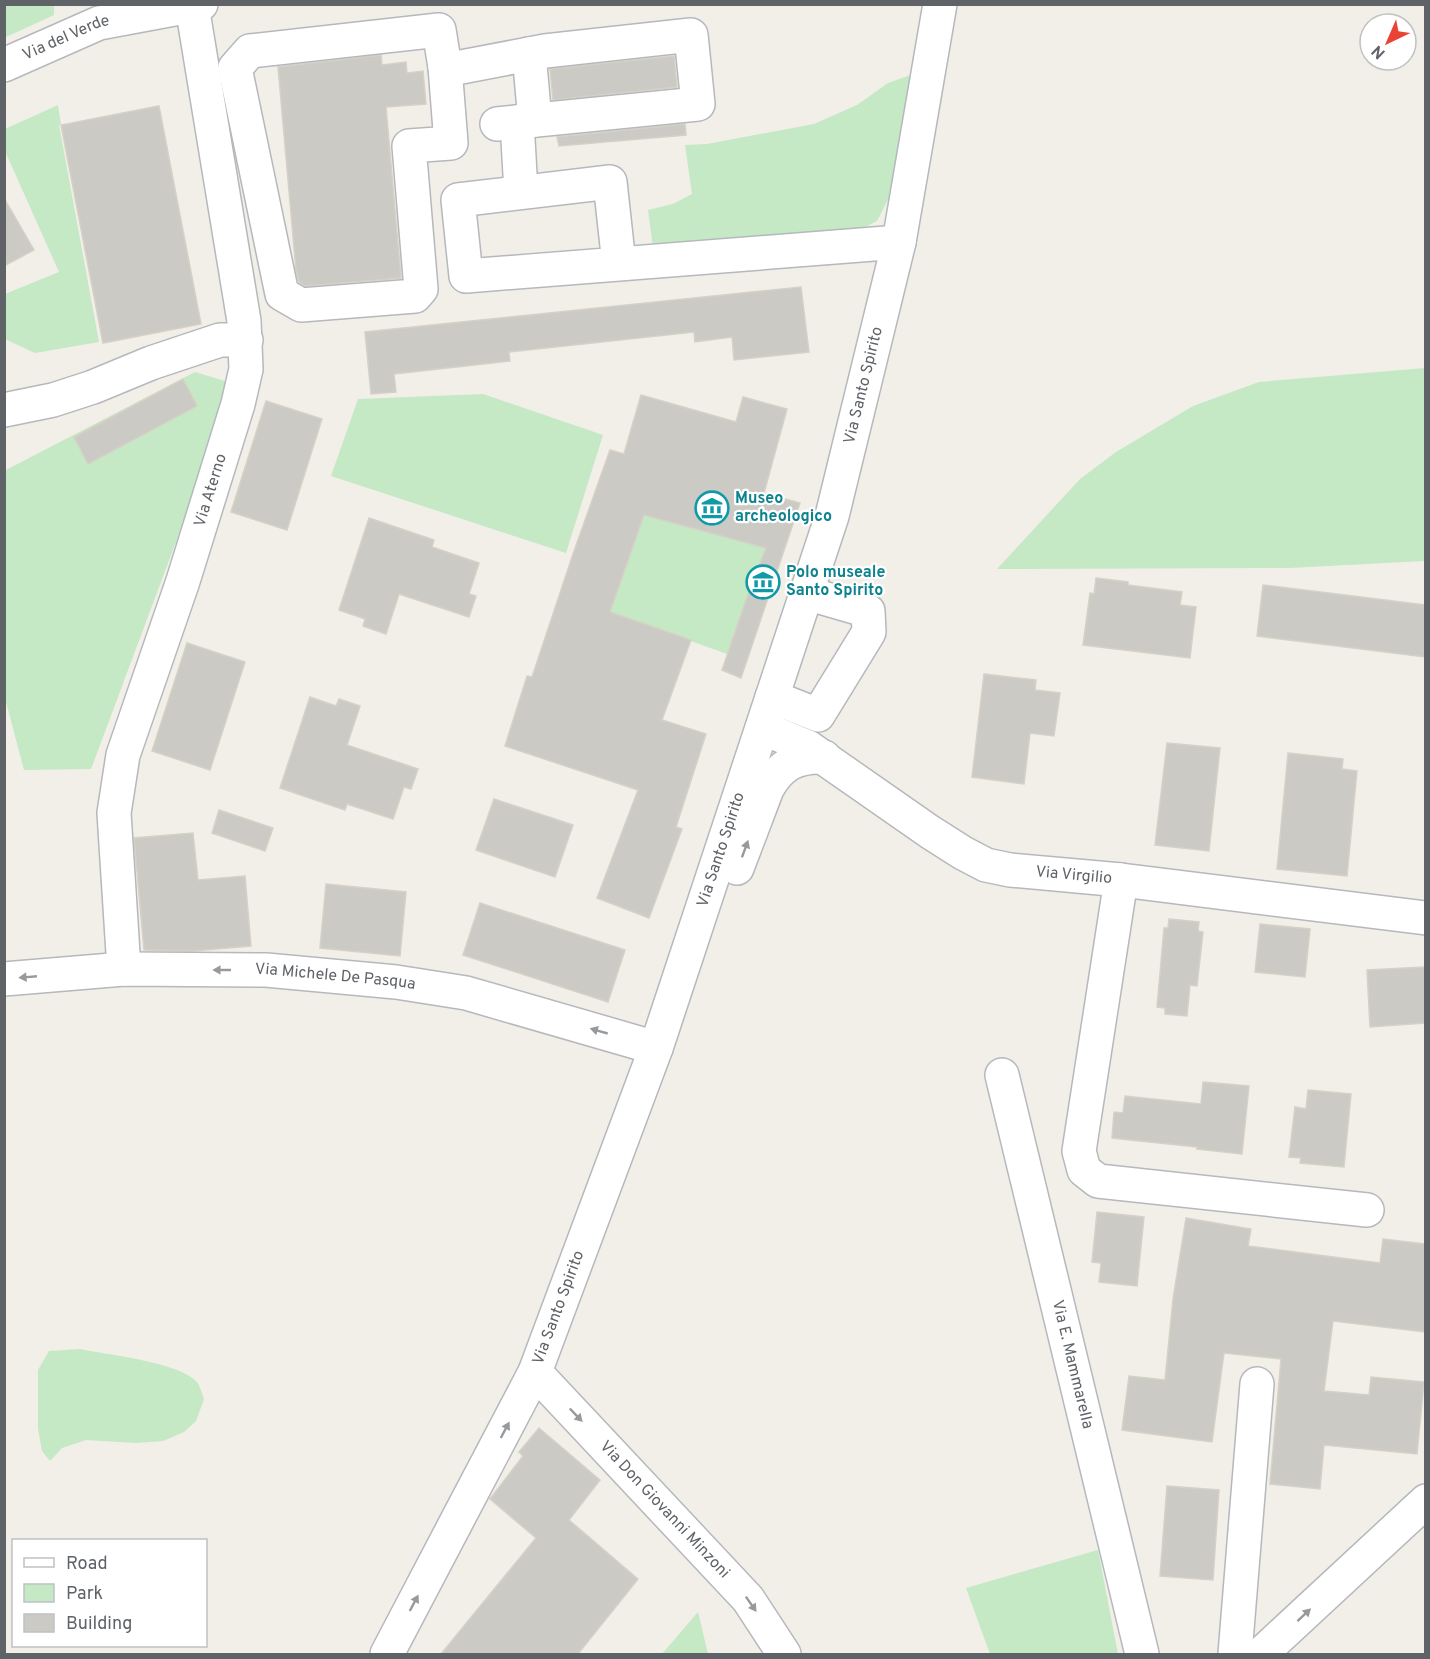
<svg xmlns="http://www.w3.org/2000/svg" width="1430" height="1659" viewBox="0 0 1430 1659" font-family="Overpass,sans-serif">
<rect width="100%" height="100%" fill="#f1efe8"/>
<g fill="#c5e8c5">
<path d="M4 5H54V15L6 37 5 32Z"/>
<path d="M919 72 894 188 877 221 857 231 654 255 648 210 673 204 692 194 685 145 707 144 814 124 857 105 888 83Z"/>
<path d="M58 105 61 125H59L99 342 35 353 7 340 5 341V294L59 272 5 151V129Z"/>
<path d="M1425 368V561L1289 568 997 569 1080 479 1116 452 1193 406 1259 382Z"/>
<path d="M195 372 228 382 186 515 91 769 24 770 5 698 4 471Z"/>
<path d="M483 394 603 435 566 553 331 476 358 399Z"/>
<path d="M644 515 766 548 727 654 610 612Z"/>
<path d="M80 1349C108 1355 179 1362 197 1382 200 1386 202 1394 204 1399L196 1421 184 1432 163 1441 136 1443 86 1440 62 1448 50 1461 42 1451 38 1429V1370L49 1351Z"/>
<path d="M1098 1550 1118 1654H990L966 1588Z"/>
<path d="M698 1612 708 1654H662Z"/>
</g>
<g fill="#cccac5" stroke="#d6d1c6" stroke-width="1.5">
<path d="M381 55 382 65 406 62 407 73 423 71 426 104 386 107 401 278 305 286 299 282 296 270 278 67Z"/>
<path d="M674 56 677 87 553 100 550 69Z"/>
<path d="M159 106 201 324 103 343 61 125Z"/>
<path d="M685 124 686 135 559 146 557 137Z"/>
<path d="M4 198 34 250 4 266Z"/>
<path d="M801 287 809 352 734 360 732 337 695 342 694 332 509 352 510 361 394 374 396 392 371 394 365 332Z"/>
<path d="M183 379 197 406 88 464 74 437Z"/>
<path d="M641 395 736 422 743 397 787 409 764 493 800 503 741 678 722 670 746 600 766 548 644 515 610 612 691 640 662 720 706 734 676 827 682 829 649 918 597 898 638 790 505 746 527 676 532 677 573 554 610 450 624 454Z"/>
<path d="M266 401 322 419 287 530 231 512Z"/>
<path d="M369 518 434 540 432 547 479 563 469 594 476 596 469 617 399 594 386 634 363 626 365 619 339 610Z"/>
<path d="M1096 578 1128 582V585L1182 592 1180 605 1196 607 1190 658 1083 645 1090 593 1094 594Z"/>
<path d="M1263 585 1425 605V657L1257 636Z"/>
<path d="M187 643 245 662 210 770 152 751Z"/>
<path d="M984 674 1036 680 1035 690 1060 693 1054 736 1030 733 1024 784 972 777Z"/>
<path d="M310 697 336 706 339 699 360 706 347 745 418 769 411 789 404 787 393 819 347 804 345 810 280 788Z"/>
<path d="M1167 743 1220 748 1209 851 1155 845Z"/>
<path d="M1288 753 1343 759 1342 769 1357 771 1347 876 1277 869Z"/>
<path d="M494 799 573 825 555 877 476 850Z"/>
<path d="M219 810 273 828 265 851 212 833Z"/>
<path d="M193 833 198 880 245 876 251 946 193 951 144 950 134 838Z"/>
<path d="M326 884 406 892 400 956 320 948Z"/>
<path d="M480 903 625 950 608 1002 463 955Z"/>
<path d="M1169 919 1199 922 1198 931 1203 932 1197 986 1190 985 1187 1016 1165 1014V1008L1157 1007 1164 928H1168Z"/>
<path d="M1260 924 1310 929 1305 977 1255 972Z"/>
<path d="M1425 967V1023L1370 1027 1367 970Z"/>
<path d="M1203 1082 1249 1086 1242 1154 1197 1149V1147L1112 1138 1114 1112 1123 1113 1125 1096 1201 1104Z"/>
<path d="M1308 1090 1351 1094 1344 1167 1300 1163 1301 1158 1289 1157 1295 1107 1306 1109Z"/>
<path d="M1097 1212 1144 1217 1137 1286 1099 1282 1101 1263 1092 1262Z"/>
<path d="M1186 1218 1251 1229 1248 1246 1380 1263 1383 1239 1425 1244V1332L1333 1321 1324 1391 1369 1395 1371 1377 1424 1382 1417 1454 1324 1445 1320 1489 1270 1484 1281 1359 1224 1353 1212 1442 1122 1430 1129 1376 1165 1380 1173 1299Z"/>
<path d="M539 1428 600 1480 569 1520 638 1579 578 1654H441L536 1538 490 1499 523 1456 519 1452Z"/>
<path d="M1167 1486 1219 1490 1213 1580 1160 1576Z"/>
</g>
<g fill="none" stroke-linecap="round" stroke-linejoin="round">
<g stroke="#b5b8bc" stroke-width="36">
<g id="minor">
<path d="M439 30 445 67 451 143 409 146 421 289 415 296 301 305 282 294 235 68 250 51Z"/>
<path d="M529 54 535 120"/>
<path id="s1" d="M4 65 99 23 201 4"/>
<path d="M445 67 456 68 545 51 691 35 698 104 497 124"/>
<path d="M517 122 521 192"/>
<path d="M619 264 610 182 458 200 466 276 899 242"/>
<path d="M4 410 53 400 93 387 151 363 220 340H246"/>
<path d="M772 697 818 715 869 632 868 611 806 593"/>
<path id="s2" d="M762 728 808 747 930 832 963 853 986 865 1010 870 1121 880 1426 918"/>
<path d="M737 868 767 789C780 765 796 756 824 757"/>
<path d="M1121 880 1079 1151 1084 1170 1098 1181 1367 1210"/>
<path id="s3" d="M124 969 114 813 123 755 183 581 238 404 246 369 244 321 192 6"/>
<path id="s4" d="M4 979 124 969 266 970 396 982 466 993 656 1048"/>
<path id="s5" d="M1002 1075 1142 1654"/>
<path id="s6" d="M535 1372 748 1599 784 1654"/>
<path id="s7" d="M387 1654 535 1372 656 1048 832 516 899 242 940 4"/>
<path d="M1235 1654 1257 1384"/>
<path d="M1261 1654 1426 1501"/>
</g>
</g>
<use href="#minor" stroke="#fff" stroke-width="33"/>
</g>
<defs><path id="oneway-solid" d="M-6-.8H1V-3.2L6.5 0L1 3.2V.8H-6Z" transform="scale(1.5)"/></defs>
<g fill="#979a9d">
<use href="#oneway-solid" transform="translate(745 849) rotate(-70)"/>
<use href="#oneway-solid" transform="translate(222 970) rotate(-180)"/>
<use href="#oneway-solid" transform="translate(28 977) rotate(175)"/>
<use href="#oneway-solid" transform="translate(599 1031) rotate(-164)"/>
<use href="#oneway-solid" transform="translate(576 1415) rotate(46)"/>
<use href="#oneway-solid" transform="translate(505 1430) rotate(-62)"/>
<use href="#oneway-solid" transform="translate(414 1603) rotate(-62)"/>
<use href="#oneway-solid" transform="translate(751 1604) rotate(55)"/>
<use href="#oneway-solid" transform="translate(1304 1615) rotate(-43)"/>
</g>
<defs>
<g id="museum-ring" transform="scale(1.725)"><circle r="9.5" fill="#fff" stroke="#0f9aa8" stroke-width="1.5"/><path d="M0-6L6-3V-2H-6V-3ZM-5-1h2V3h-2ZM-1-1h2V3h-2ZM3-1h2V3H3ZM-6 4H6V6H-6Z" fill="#0f9aa8"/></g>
</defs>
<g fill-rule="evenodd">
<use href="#museum-ring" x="712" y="508"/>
<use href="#museum-ring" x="763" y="582"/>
</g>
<g text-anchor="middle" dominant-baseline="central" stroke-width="4.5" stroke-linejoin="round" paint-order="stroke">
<g font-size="16" fill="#5f6368" stroke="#fff">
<text stroke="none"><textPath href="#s1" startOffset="68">Via del Verde</textPath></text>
<text stroke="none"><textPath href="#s7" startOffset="1359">Via Santo Spirito</textPath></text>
<text stroke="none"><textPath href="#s3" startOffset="494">Via Aterno</textPath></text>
<text stroke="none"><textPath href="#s7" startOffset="873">Via Santo Spirito</textPath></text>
<text stroke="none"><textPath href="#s2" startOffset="352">Via Virgilio</textPath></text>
<text stroke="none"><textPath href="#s4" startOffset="332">Via Michele De Pasqua</textPath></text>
<text stroke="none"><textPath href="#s7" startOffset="387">Via Santo Spirito</textPath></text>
<text stroke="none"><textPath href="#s5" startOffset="298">Via E. Mammarella</textPath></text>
<text stroke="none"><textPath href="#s6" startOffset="189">Via Don Giovanni Minzoni</textPath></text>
</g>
<g font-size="16" font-weight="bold" fill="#0d838f" stroke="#fff" text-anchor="start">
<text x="735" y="499">Museo<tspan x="735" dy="18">archeologico</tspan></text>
<text x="786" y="573">Polo museale<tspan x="786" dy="18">Santo Spirito</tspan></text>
</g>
</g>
<rect width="1430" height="1659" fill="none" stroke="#5f6368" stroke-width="12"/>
<rect x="12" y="1539" width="195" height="108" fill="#ffffff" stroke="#bfc1c3" stroke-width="1.5"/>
<rect x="24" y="1558" width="30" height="9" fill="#ffffff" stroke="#bfc1c3" stroke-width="1.5"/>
<text x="66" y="1569" font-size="18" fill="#5f6368">Road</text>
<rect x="24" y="1584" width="30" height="18" fill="#c5e8c5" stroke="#bfc1c3" stroke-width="1.5"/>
<text x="66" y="1599" font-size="18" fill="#5f6368">Park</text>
<rect x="24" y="1614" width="30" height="18" fill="#cccac5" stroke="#bfc1c3" stroke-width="1.5"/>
<text x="66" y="1629" font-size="18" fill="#5f6368">Building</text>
<g transform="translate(1388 42) rotate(224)"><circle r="28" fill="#ffffff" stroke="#bfc1c3" stroke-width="1.5"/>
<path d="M0-4.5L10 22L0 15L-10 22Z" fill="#ea4335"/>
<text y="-9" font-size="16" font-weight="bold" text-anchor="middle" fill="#5f6368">N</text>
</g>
</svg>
